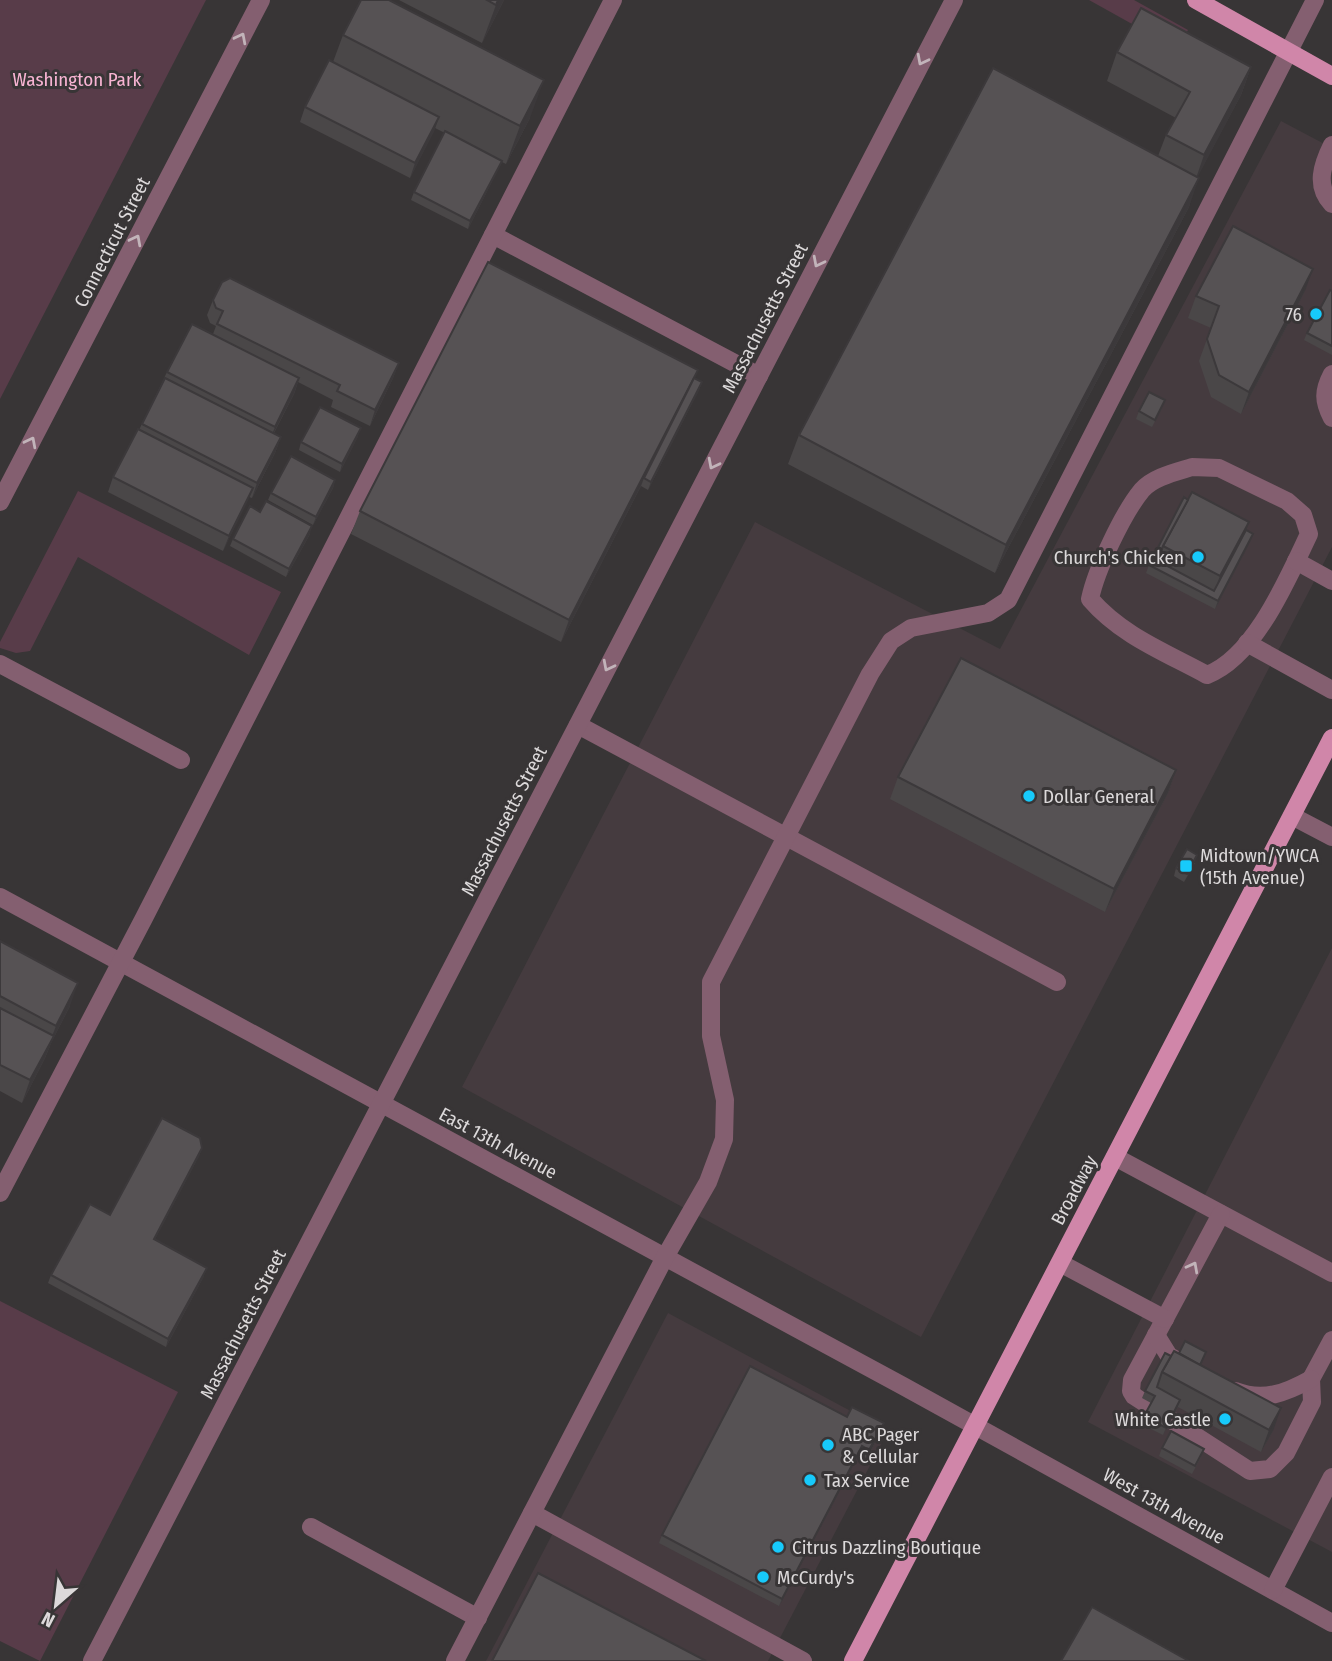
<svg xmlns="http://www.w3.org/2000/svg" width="1332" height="1661" viewBox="0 0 1332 1661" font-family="'Fira Sans Condensed',sans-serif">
<rect width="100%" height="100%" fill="#383536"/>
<g fill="#453b3f">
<path d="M1281 121 1332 148V547L921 1337 462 1087 755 522 1000 649Z"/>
<path d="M1332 948V1552L1088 1422Z"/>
<path d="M668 1313 888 1431 768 1661H486Z"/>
</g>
<g fill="#583c49">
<path d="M0 0H206L0 399Z"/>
<path d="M1089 0H1134L1188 30 1177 49Z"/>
<path d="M78 491 281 592 249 655 78 557 30 651 16 653 0 648V642Z"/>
<path d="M0 1301 178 1392 40 1661 0 1641Z"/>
</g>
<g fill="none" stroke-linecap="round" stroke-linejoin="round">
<g stroke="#845f70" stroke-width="18">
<path d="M1332 145C1322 165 1315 186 1332 204"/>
<path d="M493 235 759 376"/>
<path d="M1332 374C1323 391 1323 401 1332 418"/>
<path d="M1192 467 1219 468 1287 501 1303 515 1309 534C1288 578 1255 657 1207 675 1165 652 1122 636 1090 599 1096 570 1123 513 1142 490 1153 477 1176 472 1192 467Z"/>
<path d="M0 502 261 0"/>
<path d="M1296 561 1332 581"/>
<path d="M1247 643 1332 690"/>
<path d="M0 664 181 760"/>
<path d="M578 725 1057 982"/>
<path d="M1292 816 1332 837"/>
<path d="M0 897 903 1386 1332 1623"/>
<path d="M1115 1157 1332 1273"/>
<path d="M0 1193 144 918 613 0"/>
<path d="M1221 1214 1132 1380 1131 1391 1134 1396 1250 1471 1270 1469 1286 1453 1312 1402 1311 1379 1332 1340"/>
<path d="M1060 1263 1165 1319"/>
<path d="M1156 1335 1169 1356 1189 1367"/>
<path d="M1235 1391C1263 1402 1286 1393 1311 1379"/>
<path d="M532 1513 803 1661"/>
<path d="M311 1527 478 1618"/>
<path d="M1273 1590 1332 1477"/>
<path d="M92 1661 954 0"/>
<path d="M455 1661 665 1257 708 1182 724 1139 725 1100 711 1036V982L870 674 891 641 911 628 988 613 1008 600 1315 0"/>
</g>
<g stroke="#d086a9" stroke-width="18">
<path d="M1196 0 1332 76"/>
<path d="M853 1661 1332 738"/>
</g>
</g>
<g fill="#4a4748">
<path d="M399 0H504L482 43Z"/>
<path d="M343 35 530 118 506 164 502 162 468 229 411 200 414 192 445 133 435 128 410 178 300 122 305 107 333 62Z"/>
<path d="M1117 52 1251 67 1241 95 1197 177 1189 207 995 573 788 464 799 435 1158 156 1166 135 1176 118 1107 81Z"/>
<path d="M1305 291 1241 414 1211 397 1199 361 1211 328 1188 318 1196 296Z"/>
<path d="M1332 291V355L1304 340 1307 333Z"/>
<path d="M213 300 399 363 393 378 370 426 331 407 333 400 298 382 294 394 274 433 281 437 275 453 252 498 249 497 223 551 108 492 113 477 139 430 167 372 213 334 216 326 210 323 207 315Z"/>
<path d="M698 370 694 378 702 382 699 390 648 490 641 486 561 642 351 534 360 511Z"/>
<path d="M1162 408 1152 427 1136 419 1139 411Z"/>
<path d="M358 436 340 472 299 450 301 442Z"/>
<path d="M335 480 333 488 313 525 268 500 271 493Z"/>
<path d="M1184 497 1253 534 1250 542 1215 609 1146 573 1149 565Z"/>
<path d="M260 512 310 534 286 577 230 546 233 539Z"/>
<path d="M1176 770 1168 793 1105 912 890 799 898 777Z"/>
<path d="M1195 863 1184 882 1174 876 1176 868Z"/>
<path d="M0 941 70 1006 52 1041 45 1058 22 1103 0 1091Z"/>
<path d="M202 1148 199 1156 155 1239 204 1276 166 1347 48 1283 51 1275 110 1215Z"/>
<path d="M1206 1352 1201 1365 1273 1431 1261 1452 1178 1407 1163 1435 1141 1424 1151 1403 1142 1398 1145 1391 1171 1356 1179 1353Z"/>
<path d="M847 1417 884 1423 881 1431 867 1458 859 1454 779 1606 659 1543 662 1535Z"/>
<path d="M1162 1448 1201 1457 1192 1474 1159 1456Z"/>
</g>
<g fill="#3c393b">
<path d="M498 0H504L482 43 496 5Z"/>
<path d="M1251 67 1241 95 1194 184 1204 155Z"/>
<path d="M544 80 530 118 506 164 520 126Z"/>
<path d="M439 117 434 132 410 178 415 163Z"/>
<path d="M502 161 499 168 468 229 470 221Z"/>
<path d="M1199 178 1189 207 995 573 1006 545Z"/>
<path d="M1313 269 1305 291 1241 414 1249 392Z"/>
<path d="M399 363 393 378 370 426 375 410Z"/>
<path d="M698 370 689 392 644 478 641 486 561 642 569 620Z"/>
<path d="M299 378 294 394 269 442 275 427Z"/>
<path d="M702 382 699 390 648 490 651 482Z"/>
<path d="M361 428 358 436 340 472 342 464Z"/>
<path d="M281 437 275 453 252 498 257 483Z"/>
<path d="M335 480 333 488 313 525 316 517Z"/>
<path d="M253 488 247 503 223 551 229 536Z"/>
<path d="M1249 522 1240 545 1212 599 1220 576Z"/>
<path d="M312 526 310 534 286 577 289 569Z"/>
<path d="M1253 534 1250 542 1215 609 1218 601Z"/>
<path d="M1176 770 1168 793 1105 912 1114 889Z"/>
<path d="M78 983 70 1006 52 1041 45 1058 22 1103 30 1080 49 1044 56 1026Z"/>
<path d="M202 1148 199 1156 151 1247 154 1239Z"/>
<path d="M207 1268 204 1276 166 1347 168 1339Z"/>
<path d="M1180 1400 1177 1408 1163 1435 1166 1428Z"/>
<path d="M1281 1408 1273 1431 1261 1452 1269 1430Z"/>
<path d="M884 1423 881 1431 867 1458 869 1450Z"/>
<path d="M862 1446 859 1454 779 1606 782 1599Z"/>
</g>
<g fill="#565254" stroke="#3c393b" stroke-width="2">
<path d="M361 0H389L544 80 520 126 343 35Z"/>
<path d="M487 0H498L496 5Z"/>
<path d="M1141 8 1251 67 1204 155 1166 135 1190 92 1117 52Z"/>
<path d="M329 60 439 117 415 163 305 107Z"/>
<path d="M993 68 1199 178 1006 545 799 435Z"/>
<path d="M445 131 502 161 470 221 414 192Z"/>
<path d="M1233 226 1313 269 1249 392 1219 375 1207 339 1219 306 1196 296Z"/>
<path d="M488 262 698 370 569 620 360 511Z"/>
<path d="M230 278 399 363 375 410 337 391 340 385 217 324 223 311 216 308 213 300 222 282Z"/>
<path d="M1330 290 1332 291V346L1307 333Z"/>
<path d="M192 324 299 378 275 427 167 372Z"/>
<path d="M165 378 281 437 257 483 142 424Z"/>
<path d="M694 378 702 382 651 482 644 478Z"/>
<path d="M1149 392 1165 400 1155 420 1139 411Z"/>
<path d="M320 407 361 428 342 464 301 442Z"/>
<path d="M138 429 253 488 229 536 113 477Z"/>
<path d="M291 456 335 480 316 517 271 493Z"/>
<path d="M1192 492 1249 522 1220 576 1163 546Z"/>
<path d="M1184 497 1188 500 1163 546 1158 561 1214 591 1246 530 1253 534 1218 601 1149 565Z"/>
<path d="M266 501 312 526 289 569 233 539 250 506 260 512Z"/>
<path d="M961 658 1176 770 1114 889 898 777Z"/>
<path d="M1187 849 1197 855 1187 874 1176 868Z"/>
<path d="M0 941 78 983 56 1026 0 996Z"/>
<path d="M0 1008 54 1036 30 1080 0 1065Z"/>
<path d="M162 1118 200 1138 202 1148 154 1239 207 1268 168 1339 51 1275 90 1204 110 1215Z"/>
<path d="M1185 1341 1206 1352 1200 1365 1179 1353Z"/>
<path d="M1174 1351 1281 1408 1269 1430 1162 1372Z"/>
<path d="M1165 1353 1171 1356 1162 1372 1157 1387 1180 1400 1166 1428 1144 1416 1155 1396 1145 1391Z"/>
<path d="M750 1366 847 1417 852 1407 884 1423 869 1450 862 1446 782 1599 662 1535Z"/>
<path d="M1171 1431 1204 1449 1195 1466 1162 1448Z"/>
<path d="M538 1573 706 1661H492Z"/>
<path d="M1092 1607 1189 1661H1061Z"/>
</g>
<defs><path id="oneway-chevron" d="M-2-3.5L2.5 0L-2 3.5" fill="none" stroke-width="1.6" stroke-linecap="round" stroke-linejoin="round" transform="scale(1.75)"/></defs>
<g stroke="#c2b4ba">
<use href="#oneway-chevron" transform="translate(241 38) rotate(-63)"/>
<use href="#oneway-chevron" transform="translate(922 60) rotate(117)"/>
<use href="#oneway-chevron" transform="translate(136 240) rotate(-63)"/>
<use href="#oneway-chevron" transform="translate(818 262) rotate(117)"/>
<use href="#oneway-chevron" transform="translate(31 442) rotate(-63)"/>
<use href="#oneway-chevron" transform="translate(713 464) rotate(117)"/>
<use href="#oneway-chevron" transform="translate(608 666) rotate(117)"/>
<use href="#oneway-chevron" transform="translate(1193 1267) rotate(-62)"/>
</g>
<g fill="#17cafb" stroke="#383536" stroke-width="2.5">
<circle cx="1316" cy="314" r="7"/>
<circle cx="1198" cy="557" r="7"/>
<circle cx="1029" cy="796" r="7"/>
<rect x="1179" y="859" width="14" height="14" rx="3.5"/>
<circle cx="1225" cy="1419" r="7"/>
<circle cx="828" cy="1445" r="7"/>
<circle cx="810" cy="1480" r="7"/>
<circle cx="778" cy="1547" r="7"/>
<circle cx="763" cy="1577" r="7"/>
</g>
<g text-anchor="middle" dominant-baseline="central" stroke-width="6" stroke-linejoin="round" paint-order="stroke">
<g font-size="19" fill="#f8b4d3" stroke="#383536">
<text x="77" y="79">Washington Park</text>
</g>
<g font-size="19" fill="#dcd9da" stroke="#383536">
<text transform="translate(112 242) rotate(-63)">Connecticut Street</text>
<text transform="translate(765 318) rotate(-63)">Massachusetts Street</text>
<text transform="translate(504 821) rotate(-63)">Massachusetts Street</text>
<text transform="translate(498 1143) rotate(28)">East 13th Avenue</text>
<text transform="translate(1074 1190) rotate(-62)">Broadway</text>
<text transform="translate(243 1324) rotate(-63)">Massachusetts Street</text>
<text transform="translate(1164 1506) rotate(29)">West 13th Avenue</text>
</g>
<g font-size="19" fill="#dcd9da" stroke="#383536" text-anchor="start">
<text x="1302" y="314" text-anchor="end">76</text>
<text x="1184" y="557" text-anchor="end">Church's Chicken</text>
<text x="1043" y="796">Dollar General</text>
<text x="1200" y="855">Midtown/YWCA<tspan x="1200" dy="22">(15th Avenue)</tspan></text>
<text x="1211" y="1419" text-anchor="end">White Castle</text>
<text x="842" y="1434">ABC Pager<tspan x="842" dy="22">&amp; Cellular</tspan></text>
<text x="824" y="1480">Tax Service</text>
<text x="792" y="1547">Citrus Dazzling Boutique</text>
<text x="777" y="1577">McCurdy's</text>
</g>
</g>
<g transform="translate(56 1605) rotate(208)" stroke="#383536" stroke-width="5" paint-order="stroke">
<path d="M0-5L12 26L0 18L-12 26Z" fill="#dcd9da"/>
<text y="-10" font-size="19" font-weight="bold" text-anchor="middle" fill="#dcd9da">N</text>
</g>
</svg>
